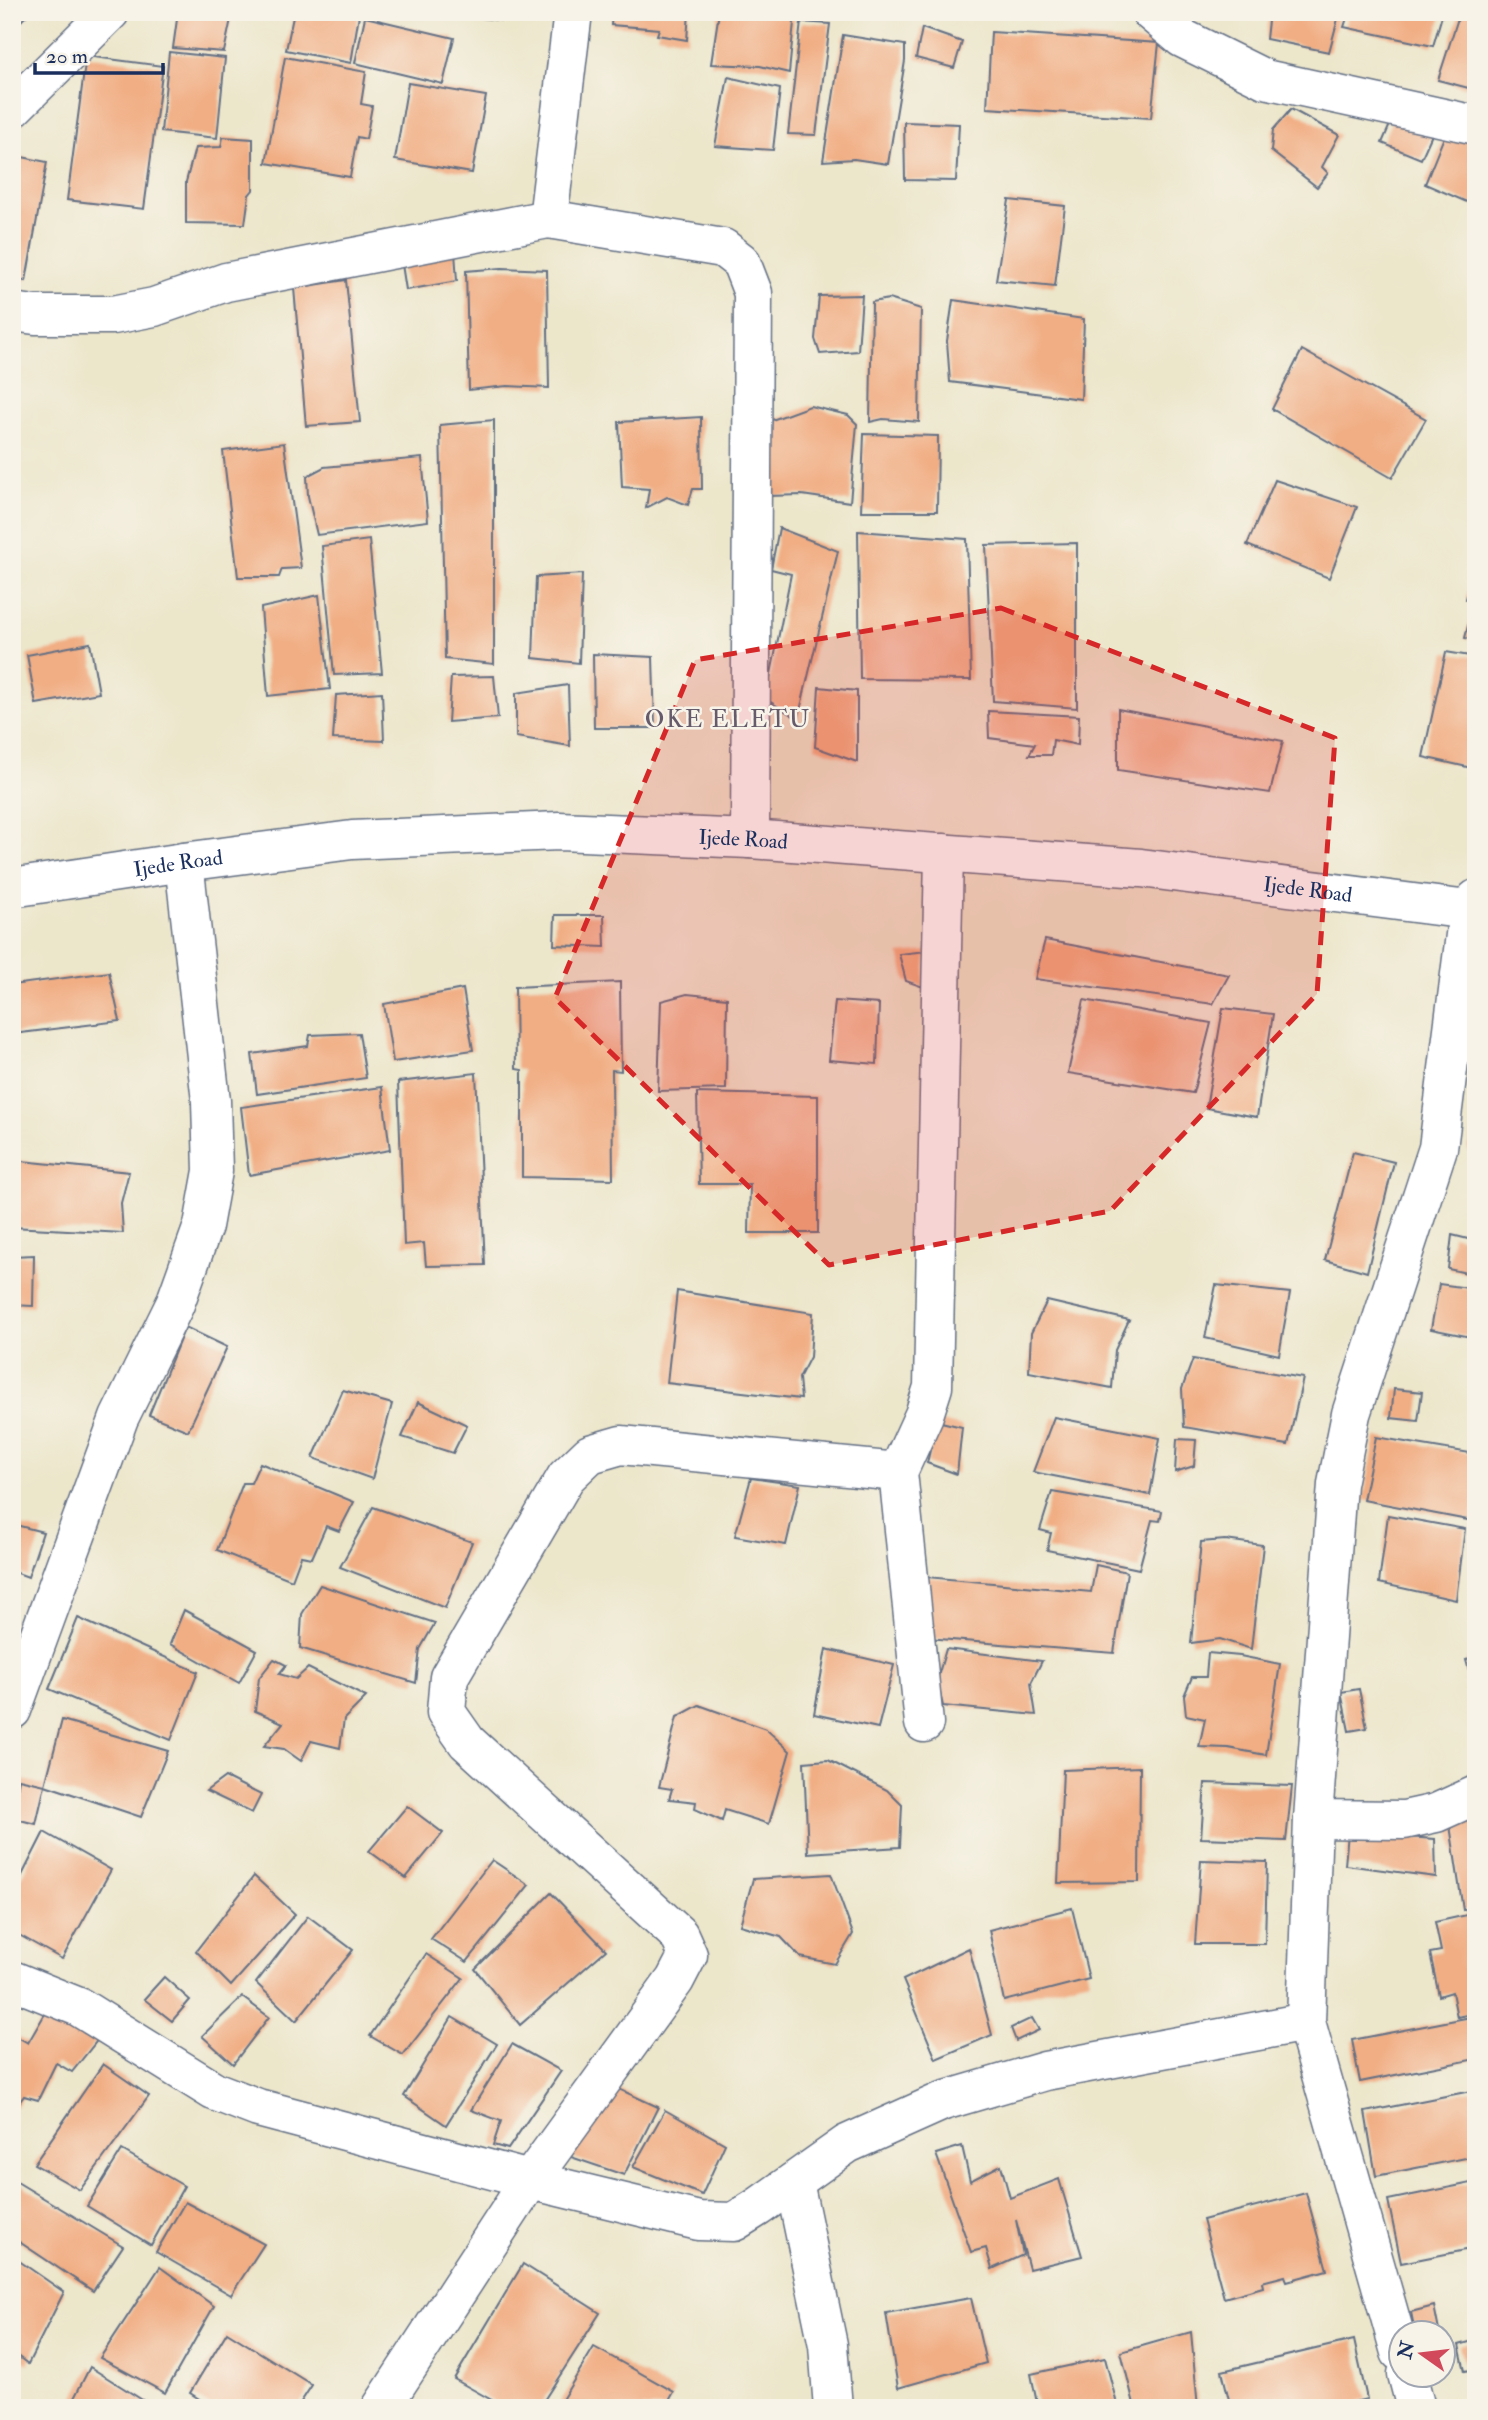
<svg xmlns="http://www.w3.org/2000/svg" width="1488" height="2420" viewBox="0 0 1488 2420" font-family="'IM FELL Double Pica',serif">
<rect width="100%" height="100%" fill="#f7f3e8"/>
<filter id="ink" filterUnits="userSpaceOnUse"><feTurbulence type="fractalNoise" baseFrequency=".0143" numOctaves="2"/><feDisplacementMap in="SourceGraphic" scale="14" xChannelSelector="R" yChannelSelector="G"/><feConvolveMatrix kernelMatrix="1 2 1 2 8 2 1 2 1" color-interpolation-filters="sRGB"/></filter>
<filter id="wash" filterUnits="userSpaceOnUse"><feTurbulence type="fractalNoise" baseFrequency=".00686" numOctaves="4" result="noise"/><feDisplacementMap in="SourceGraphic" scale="28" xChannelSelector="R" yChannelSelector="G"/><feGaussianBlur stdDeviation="1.57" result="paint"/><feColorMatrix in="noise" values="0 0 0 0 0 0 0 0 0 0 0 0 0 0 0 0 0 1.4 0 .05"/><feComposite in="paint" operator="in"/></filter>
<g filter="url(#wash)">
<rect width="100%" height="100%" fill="#ece6cb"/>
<g id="blocks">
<g fill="#f1ad83">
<path d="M12 12H30L12 30Z"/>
<path d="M178 12H214V16L231 19 224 52 173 48Z"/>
<path d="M294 12H343L359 15 351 63 286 50Z"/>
<path d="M466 12H514L513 22 465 16Z"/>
<path d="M606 12H689L687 40 657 35 659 29 611 25 612 15Z"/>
<path d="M719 12H795L789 73 760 66 711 64Z"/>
<path d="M1269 12H1330L1339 15 1329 52 1266 39Z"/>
<path d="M1349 12H1443L1433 46 1344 27Z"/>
<path d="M1460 12H1476V90L1438 80Z"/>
<path d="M365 17 454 38 443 84 355 63Z"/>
<path d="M801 22 830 24 816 135 788 134Z"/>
<path d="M922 28 962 42 954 68 916 58Z"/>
<path d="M991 32 1159 43 1151 118 987 108Z"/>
<path d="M843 35 905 45V61L888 164 854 159 823 161Z"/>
<path d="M169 52 225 58 217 138 161 132Z"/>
<path d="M86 56 163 66 144 209 67 200Z"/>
<path d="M285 57 366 72 361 104 372 106 366 139 357 137 350 177 266 163Z"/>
<path d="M728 77 780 89 773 150 715 146Z"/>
<path d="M408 83 486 96 472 173 395 160Z"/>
<path d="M1291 109 1339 135 1322 167 1328 173 1317 187 1271 151 1273 130Z"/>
<path d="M1395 113 1434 130 1421 159 1382 143Z"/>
<path d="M904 122 959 124 956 181 905 180Z"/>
<path d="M1446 132 1476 144V206L1425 184Z"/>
<path d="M223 137 253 139V190L249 195 245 224 186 223V182L195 148 221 147Z"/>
<path d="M12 155 47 162 26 281 12 279Z"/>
<path d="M1009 200 1065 206 1055 286 996 280Z"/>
<path d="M455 252 457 281 406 290 401 258Z"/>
<path d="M502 268 547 270 549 388 507 386 469 390 466 271Z"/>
<path d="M346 280 360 422 306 426 294 288Z"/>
<path d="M862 295 858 351 820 354 815 339 819 296Z"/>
<path d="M889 299 921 309 919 422 883 419 870 422 872 302Z"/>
<path d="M953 300 1084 319 1081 399 950 382 947 341Z"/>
<path d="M1302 350 1426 419 1392 478 1272 409Z"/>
<path d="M810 406 848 415 857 424 850 502 802 495 768 496 765 461 772 420Z"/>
<path d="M701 417 702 489H693L688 505 667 497 646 508 649 489 622 487 619 422Z"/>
<path d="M494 420V664L445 659 440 425Z"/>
<path d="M864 434 938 436 937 511H861Z"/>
<path d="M284 443 301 568 282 569 279 577H238L223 451Z"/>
<path d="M422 458 428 521 317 535 308 496 307 476 324 467Z"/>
<path d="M1275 480 1357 507 1329 578 1247 545Z"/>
<path d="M779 528 838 551 798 719 766 699 791 574 771 569Z"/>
<path d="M858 531 967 539 971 680 860 679Z"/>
<path d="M369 540 382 673 334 675 322 546Z"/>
<path d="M1077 543V708L993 701 986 545Z"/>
<path d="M1473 566 1476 567V601L1466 599Z"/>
<path d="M582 574 579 663 533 658 536 577Z"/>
<path d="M319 595 330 689 268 696 261 608Z"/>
<path d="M1473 606H1476V640L1465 638Z"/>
<path d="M90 643 99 693 36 704 27 655Z"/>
<path d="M1446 652 1476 657V769L1423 757Z"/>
<path d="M593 654 653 657 655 728H594Z"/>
<path d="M494 676 498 718 448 722 451 677Z"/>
<path d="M568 685 570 746 516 737V693Z"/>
<path d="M819 687 857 691V762L815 747Z"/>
<path d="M382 692 384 741 333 739 336 695Z"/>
<path d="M1118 709 1283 741 1270 793 1118 770Z"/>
<path d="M988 711 1079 716 1078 745 1053 740 1051 755H1029L1035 744 989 738Z"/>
<path d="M555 915H604L605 947 554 945Z"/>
<path d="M1045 940 1229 975 1213 1004 1035 979Z"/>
<path d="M927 951 923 987 906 981 899 954Z"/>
<path d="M109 972 120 1021 12 1034V985Z"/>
<path d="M620 982 621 1071 612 1070 613 1179 522 1177V1070L516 1069 515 987Z"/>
<path d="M463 989 473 1050 393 1062 384 1004Z"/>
<path d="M687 994 727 998 726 1089 658 1091 661 1001Z"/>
<path d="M1084 1000 1211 1023 1193 1093 1068 1073Z"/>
<path d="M835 1001 879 1004 877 1064 829 1060Z"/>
<path d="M1223 1008 1273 1014 1257 1117 1206 1108Z"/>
<path d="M359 1033 366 1078 257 1094 252 1054 308 1046 310 1035Z"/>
<path d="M476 1073 485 1265 426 1266 424 1243 404 1245 398 1082Z"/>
<path d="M382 1087 390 1150 249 1175 241 1107Z"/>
<path d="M697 1093 818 1096V1233H749L750 1184H699Z"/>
<path d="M1475 1123 1476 1124V1155L1468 1150Z"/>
<path d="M1353 1152 1394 1162 1367 1272 1325 1260Z"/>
<path d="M12 1160 129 1172 121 1203 123 1233 12 1227Z"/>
<path d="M1452 1235 1476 1241V1275L1448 1269Z"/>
<path d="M34 1255 33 1306 12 1305V1256Z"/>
<path d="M1439 1284 1476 1289V1338L1431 1329Z"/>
<path d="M1216 1285 1290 1293 1279 1355 1205 1338Z"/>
<path d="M677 1291 813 1313 810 1357 799 1378 801 1399 667 1383Z"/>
<path d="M1047 1301 1129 1320 1115 1350 1112 1388 1029 1372 1031 1333Z"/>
<path d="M185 1327 227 1347 188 1431 149 1415Z"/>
<path d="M1193 1359 1303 1378 1288 1445 1184 1427 1182 1389Z"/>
<path d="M1394 1389 1422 1392 1418 1421 1391 1418Z"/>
<path d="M343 1390 392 1404 372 1479 313 1458Z"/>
<path d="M418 1402 467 1425 453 1453 402 1437Z"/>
<path d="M1054 1417 1160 1438 1150 1495 1033 1472Z"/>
<path d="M937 1421 962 1427 957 1474 927 1463Z"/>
<path d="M1376 1437 1476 1454 1473 1521 1363 1500Z"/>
<path d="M1177 1439 1196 1440 1194 1466 1175 1472Z"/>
<path d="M260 1463 354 1502 339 1531 326 1526 312 1558 301 1556 292 1580 217 1550 243 1483H251Z"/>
<path d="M751 1478 800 1485 786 1545 735 1536Z"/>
<path d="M1052 1492 1162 1511 1160 1521 1152 1520 1139 1569 1047 1550 1051 1533 1040 1530Z"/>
<path d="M373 1507 472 1542 445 1608 340 1567Z"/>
<path d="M1388 1515 1465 1529 1456 1600 1379 1583Z"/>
<path d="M12 1524 43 1532 28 1577 12 1571Z"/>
<path d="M1225 1540 1263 1545 1251 1649 1220 1639 1191 1643 1201 1542Z"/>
<path d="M1096 1565 1127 1572 1114 1653 927 1638V1577L1091 1592Z"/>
<path d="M320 1585 435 1623 420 1649 416 1683 300 1648 302 1614Z"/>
<path d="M184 1610 257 1650 239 1683 170 1644Z"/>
<path d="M78 1618 198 1672 171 1740 49 1689Z"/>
<path d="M826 1649 894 1665 878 1728 814 1714Z"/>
<path d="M946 1649 1042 1661 1031 1683 1036 1715 943 1706 937 1680Z"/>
<path d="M1208 1653 1240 1656 1280 1664 1266 1755 1228 1748 1199 1747 1205 1719 1186 1715 1184 1696 1192 1677H1206Z"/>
<path d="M1476 1657V1691L1475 1692 1466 1660Z"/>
<path d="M274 1659 286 1665 279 1674 296 1679 308 1668 366 1697 344 1719 340 1748 311 1741 301 1761 284 1749 264 1746 283 1723 255 1711 259 1678Z"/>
<path d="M1359 1689 1367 1728 1349 1731 1341 1692Z"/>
<path d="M699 1705 766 1729 790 1751 769 1824 725 1810 722 1821 695 1809 696 1802 669 1799 672 1789 659 1787 677 1717Z"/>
<path d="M62 1720 168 1751 141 1817 45 1785Z"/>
<path d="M828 1760 887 1790 902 1805 900 1847 808 1853 804 1762Z"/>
<path d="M1140 1767 1139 1882 1058 1883 1063 1770Z"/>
<path d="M225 1777 261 1795 252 1813 206 1791Z"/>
<path d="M19 1779 45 1785 36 1824 12 1818Z"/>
<path d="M1205 1783 1292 1786 1286 1841 1201 1838Z"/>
<path d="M407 1806 443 1833 406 1878 369 1851Z"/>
<path d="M1476 1814V1908L1463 1910 1449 1819Z"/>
<path d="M44 1832 111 1870 62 1959 12 1931V1895Z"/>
<path d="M1348 1833 1435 1839 1436 1877 1345 1865Z"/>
<path d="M492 1860 529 1885 467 1962 431 1939Z"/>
<path d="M1201 1860 1267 1862 1265 1944H1195Z"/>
<path d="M831 1874 853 1934 835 1964 800 1957 781 1937 740 1925 753 1879Z"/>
<path d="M254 1876 295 1914 231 1986 196 1951Z"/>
<path d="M551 1893 606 1950 520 2025 475 1969Z"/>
<path d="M1072 1908 1089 1979 1004 2001 989 1930Z"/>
<path d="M1476 1913V2013L1457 2017 1452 1992 1439 1996 1430 1953 1441 1951 1435 1922Z"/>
<path d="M308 1916 353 1950 296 2021 256 1983Z"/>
<path d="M969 1948 992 2035 936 2059 903 1980Z"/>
<path d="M426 1954 463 1978 403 2055 370 2036Z"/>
<path d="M164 1977 190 2000 172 2021 144 1999Z"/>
<path d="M242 1997 269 2017 233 2064 202 2036Z"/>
<path d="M46 2012 99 2038 72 2072 56 2063 38 2100 24 2096 12 2112V2034L28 2043Z"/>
<path d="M1476 2016V2059L1360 2082 1352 2040Z"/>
<path d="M452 2017 497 2044 446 2125 404 2096Z"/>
<path d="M1032 2018 1039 2030 1016 2041 1011 2028Z"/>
<path d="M512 2044 561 2071 508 2149 493 2145 501 2121 471 2110Z"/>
<path d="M103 2064 149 2096 80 2190 34 2164Z"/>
<path d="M608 2084 658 2107 624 2175 565 2155Z"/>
<path d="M1476 2090V2156L1376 2176 1365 2112Z"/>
<path d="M665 2110 725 2144 702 2195 633 2167Z"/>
<path d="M962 2146 970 2181 1001 2165 1010 2198 1059 2179 1082 2256 1029 2269 1016 2220 1023 2255 992 2269 986 2248 971 2252 936 2154Z"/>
<path d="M122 2150 184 2186 151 2245 87 2206Z"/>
<path d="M12 2179 123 2246 93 2291 12 2237Z"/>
<path d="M1476 2182V2248L1401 2263 1388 2200Z"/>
<path d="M1306 2193 1327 2270 1287 2281 1285 2276 1262 2282 1263 2287 1224 2298 1203 2220Z"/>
<path d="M185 2202 264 2244 231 2295 156 2252Z"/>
<path d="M12 2256 64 2292 28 2364 12 2352Z"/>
<path d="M523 2264 600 2313 539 2408H506L454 2379Z"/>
<path d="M160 2267 214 2306 165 2393 100 2358Z"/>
<path d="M971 2298 986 2363 898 2388 886 2313Z"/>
<path d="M1434 2306 1439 2331 1415 2332 1411 2312Z"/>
<path d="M227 2332 312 2385 297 2408H213L190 2393Z"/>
<path d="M1191 2332 1198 2408H1135L1121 2352Z"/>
<path d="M1354 2340 1367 2399 1330 2408H1231L1222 2371Z"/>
<path d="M1476 2340V2369L1465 2371 1459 2345Z"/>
<path d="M594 2347 674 2392 665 2408H557Z"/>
<path d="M1105 2358 1118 2408H1038L1031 2374Z"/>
<path d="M90 2367 155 2408H69Z"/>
</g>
</g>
</g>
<g filter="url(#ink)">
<use href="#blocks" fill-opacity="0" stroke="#646f84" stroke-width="2"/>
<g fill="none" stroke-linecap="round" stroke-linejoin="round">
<g stroke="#646f84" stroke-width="41">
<g id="minor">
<path d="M1151 12 1182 38 1265 79 1476 125"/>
<path d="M12 109 110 12"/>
<path d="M548 219 573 12"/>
<path d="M12 312 35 315H113L154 307 226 282 548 219 723 248 741 262 753 293 750 839"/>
<path d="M12 1710 119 1418 175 1304 203 1226 213 1171 211 1101 184 862"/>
<path d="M924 1723 898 1472 924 1415 933 1387 944 853"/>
<path d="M1313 1819 1404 1820 1436 1813 1476 1795"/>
<path d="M12 1980 79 2007 214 2091 258 2108 530 2180 699 2221 734 2222 758 2207 847 2144 943 2101 1045 2071 1306 2022"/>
<path d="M794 2182 828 2345 833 2408"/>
<path d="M1400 2352 1306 2022 1313 1819 1337 1484 1351 1414 1438 1148 1468 911 1476 899"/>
<path d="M1407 2374 1416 2408"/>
<path d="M381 2408 530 2180 675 1980 688 1955 679 1935 467 1742 446 1712 449 1677 566 1477 590 1454 621 1445 898 1472"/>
</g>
</g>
<g stroke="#646f84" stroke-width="41">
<g id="major">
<path id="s1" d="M12 888 184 862 352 840 559 831 750 839 1141 868 1476 911"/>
</g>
</g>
<use href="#minor" stroke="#fff" stroke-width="38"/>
<use href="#major" stroke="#fff" stroke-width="38"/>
</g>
</g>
<path fill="#d62828" fill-opacity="0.2" stroke="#d62828" stroke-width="5" stroke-dasharray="14 9" stroke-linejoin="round" d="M1001 608 1335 738 1317 994 1110 1211 829 1265 555 998 695 660Z"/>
<g text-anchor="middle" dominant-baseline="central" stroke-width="5" stroke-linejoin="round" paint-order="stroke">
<g font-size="21" fill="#1b2f5e" stroke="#f7f3e8">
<text stroke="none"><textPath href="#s1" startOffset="735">Ijede Road</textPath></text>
<text stroke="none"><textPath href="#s1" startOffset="168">Ijede Road</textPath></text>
<text stroke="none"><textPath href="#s1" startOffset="1302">Ijede Road</textPath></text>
</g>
<g font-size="24" letter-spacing="2" fill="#665b6b" stroke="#f7f3e8">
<text x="728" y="719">OKE ELETU</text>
</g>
</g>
<rect width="1488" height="2420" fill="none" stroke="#f7f3e8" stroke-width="42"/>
<g transform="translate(1422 2354) rotate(284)"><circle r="33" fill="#f7f3e8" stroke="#9fa5b1" stroke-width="2"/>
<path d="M0-5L12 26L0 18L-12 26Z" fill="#d1495b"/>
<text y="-10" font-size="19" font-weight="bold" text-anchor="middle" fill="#1b2f5e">N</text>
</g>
<path d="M35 63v10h128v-10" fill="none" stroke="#1b2f5e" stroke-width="3.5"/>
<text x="46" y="63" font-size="21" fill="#1b2f5e" stroke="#f7f3e8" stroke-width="5" paint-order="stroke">20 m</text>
</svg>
